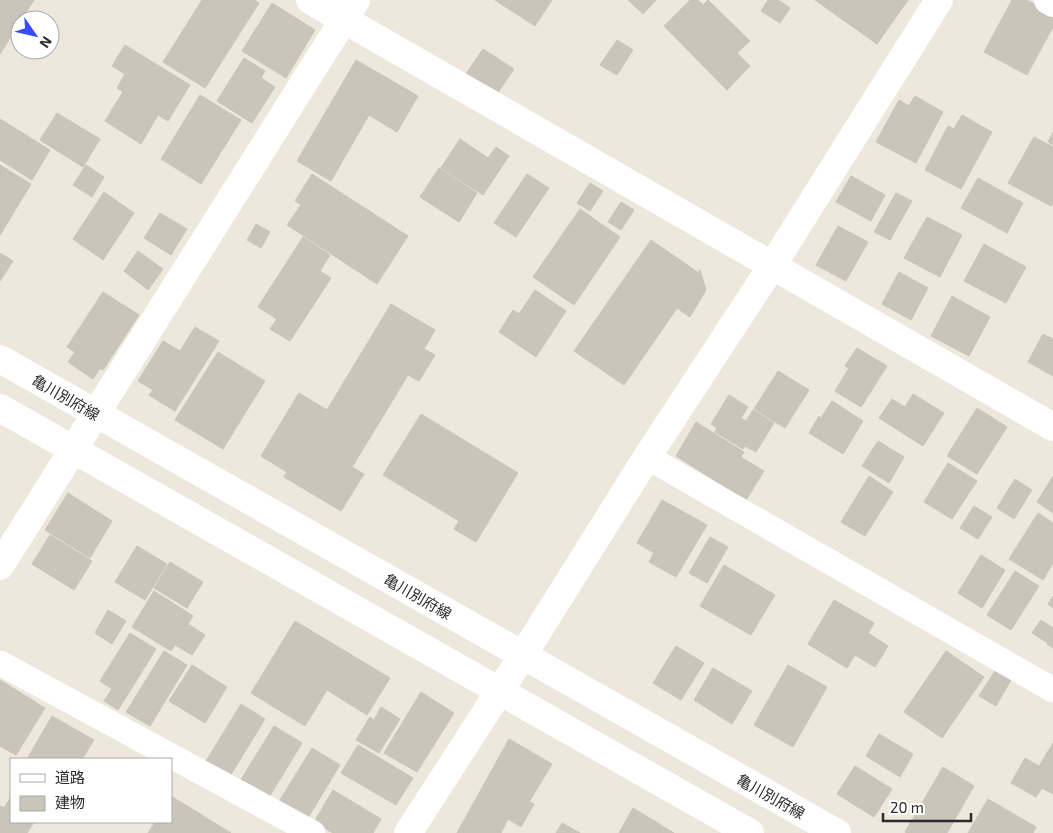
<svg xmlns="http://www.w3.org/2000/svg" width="1053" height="833" viewBox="0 0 1053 833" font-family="'Exo 2','Noto Sans JP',sans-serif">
<rect width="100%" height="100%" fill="#eee8dc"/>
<g fill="#c9c5bb" stroke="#cac4b5">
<path d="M0 0H34L0 54Z"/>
<path d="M202 0H254L259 3 205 88 163 62Z"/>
<path d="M495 0H552L535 26Z"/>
<path d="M628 0H656L643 14Z"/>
<path d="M690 0H698L703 5 708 0 750 41 737 53 750 66 727 90 664 26Z"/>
<path d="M768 0H778L790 8 780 23 761 11Z"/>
<path d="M815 0H908L877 44Z"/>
<path d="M1012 0H1027L1053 14V27L1027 75 984 52Z"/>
<path d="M272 3 315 30 286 78 242 51Z"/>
<path d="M617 40 633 50 617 75 600 65Z"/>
<path d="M125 45 190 85 168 121 158 115 141 144 105 121 123 92 117 88 125 74 112 66Z"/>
<path d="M483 49 514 69 497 94 466 74Z"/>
<path d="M244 58 265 71 261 78 275 87 252 123 217 101Z"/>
<path d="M356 60 418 96 397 132 369 115 331 181 297 161Z"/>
<path d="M200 95 241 120 201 184 161 159Z"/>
<path d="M915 96 943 112 916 163 876 142 899 100 909 106Z"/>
<path d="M57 113 100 139 83 167 40 140Z"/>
<path d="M962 115 992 132 961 189 925 170 948 126 954 129Z"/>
<path d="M0 119 50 150 32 180 0 160Z"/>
<path d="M1053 132V145L1048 142Z"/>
<path d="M1034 137 1053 147V203L1051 206 1008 183Z"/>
<path d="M460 139 488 158 496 147 509 156 483 195 441 168Z"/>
<path d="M0 165 31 184 0 235Z"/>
<path d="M86 165 104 177 92 197 73 185Z"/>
<path d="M439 168 477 193 459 222 420 197Z"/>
<path d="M312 174 408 236 377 284 287 225 301 205 295 201Z"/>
<path d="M527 174 549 188 516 237 494 223Z"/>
<path d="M851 176 885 195 871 221 836 202Z"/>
<path d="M978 178 1023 203 1007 233 961 208Z"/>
<path d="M590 183 603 191 590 211 577 203Z"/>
<path d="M104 192 134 213 103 260 73 239Z"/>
<path d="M896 193 912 201 890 240 874 232Z"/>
<path d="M621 202 634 210 621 230 608 222Z"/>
<path d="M580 209 620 237 574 305 533 277Z"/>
<path d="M160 213 187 229 171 255 144 238Z"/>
<path d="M927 217 962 235 940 277 904 258Z"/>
<path d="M256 224 270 232 261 248 247 240Z"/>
<path d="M838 226 868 242 846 281 816 265Z"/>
<path d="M303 237 330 255 320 271 331 278 290 341 270 329 277 319 258 307Z"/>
<path d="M651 240 699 273 700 270 706 290 690 317 677 308 624 385 574 351Z"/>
<path d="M984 244 1026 267 1006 303 964 281Z"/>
<path d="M138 251 163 269 148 290 124 271Z"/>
<path d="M0 253 13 261 0 281Z"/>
<path d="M899 272 928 288 911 320 882 304Z"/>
<path d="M535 290 566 311 536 357 499 332 513 310 519 314Z"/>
<path d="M103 292 139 315 103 370 100 368 93 379 68 362 75 352 67 347Z"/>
<path d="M952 296 990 317 969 356 931 336Z"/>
<path d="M391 304 435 330 424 349 435 355 419 381 408 375 382 418 352 467 364 474 341 511 284 477 287 472 261 456 299 393 327 410Z"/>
<path d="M195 327 219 341 175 411 149 395 153 390 138 381 163 341 180 351Z"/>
<path d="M1043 334 1053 339V376L1028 362Z"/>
<path d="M857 348 887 366 861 407 835 391 849 368 845 366Z"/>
<path d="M218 352 265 381 223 449 175 420Z"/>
<path d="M778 371 809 390 785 428 754 409Z"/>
<path d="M913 394 944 413 923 446 879 418 892 399 905 407Z"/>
<path d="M729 395 748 407 741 418 746 421 753 410 774 423 756 452 745 446 743 449 715 432 717 428 711 424Z"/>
<path d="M832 401 863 421 843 454 809 433 819 416 821 418Z"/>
<path d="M977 408 1007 427 977 474 947 456Z"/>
<path d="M421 414 518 473 476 542 454 529 459 521 383 475Z"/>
<path d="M696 422 744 452 741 457 764 471 746 500 676 456Z"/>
<path d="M878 441 904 457 889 483 862 466Z"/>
<path d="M948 463 977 481 952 519 924 502Z"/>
<path d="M869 476 893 492 865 536 841 522Z"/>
<path d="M1053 476V513L1037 502Z"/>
<path d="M1015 479 1032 490 1014 519 997 508Z"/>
<path d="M68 493 112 521 90 558 45 530Z"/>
<path d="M662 500 707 525 676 577 649 562 654 553 637 543Z"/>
<path d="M974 506 992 517 978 539 960 528Z"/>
<path d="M1038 513 1053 523V563L1043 580 1009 559Z"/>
<path d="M50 535 92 561 74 590 32 564Z"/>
<path d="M710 537 728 547 707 583 689 573Z"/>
<path d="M137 546 167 564 145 600 115 582Z"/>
<path d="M981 555 1005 570 982 608 958 593Z"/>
<path d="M170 562 203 582 187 608 154 588Z"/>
<path d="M724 565 775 595 751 635 700 606Z"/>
<path d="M1015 571 1039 586 1011 630 987 615Z"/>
<path d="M154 591 193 616 188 624 205 635 192 655 175 645 171 651 132 627Z"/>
<path d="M1053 596V608L1048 604Z"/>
<path d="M834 600 874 623 868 633 888 646 875 667 855 655 847 668 808 644Z"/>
<path d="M108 610 126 621 112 644 95 633Z"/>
<path d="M1041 620 1053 628V648L1047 644 1048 643 1032 633Z"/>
<path d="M295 621 390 678 367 715 327 690 305 726 251 693Z"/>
<path d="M130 633 156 649 118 710 104 701 112 689 100 681Z"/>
<path d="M676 646 704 663 681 700 653 683Z"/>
<path d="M164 651 187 665 150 726 126 712Z"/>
<path d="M946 651 984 677 942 738 904 712Z"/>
<path d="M192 665 227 687 205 723 169 701Z"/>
<path d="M788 665 827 687 793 747 754 725Z"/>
<path d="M713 668 752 691 732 724 694 700Z"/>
<path d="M995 671 1011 680 996 706 979 696Z"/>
<path d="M0 680 45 708 16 755 0 746Z"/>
<path d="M421 692 454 713 417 772 384 753Z"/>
<path d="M241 704 265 719 227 781 203 766Z"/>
<path d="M381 707 400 719 379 753 356 740 370 717 374 720Z"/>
<path d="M52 716 94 740 82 759H27Z"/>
<path d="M274 726 302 743 268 799 240 781Z"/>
<path d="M879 734 913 754 900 777 866 756Z"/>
<path d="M509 739 552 764 529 802 534 804 521 827 508 819 501 833H457Z"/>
<path d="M1053 743V794L1042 788 1036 797 1011 783 1025 758 1039 766Z"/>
<path d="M358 745 413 778 396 805 341 773Z"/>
<path d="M312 748 340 765 306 821 278 803Z"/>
<path d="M855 766 892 789 874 817 837 794Z"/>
<path d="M943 767 974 786 947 833H908L905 832Z"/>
<path d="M333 790 381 819 373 833H333L314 822Z"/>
<path d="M171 796 231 833H148L155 822H171Z"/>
<path d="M11 797V822H34L27 833H0V806L4 808Z"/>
<path d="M988 799 1036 827 1033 833H968Z"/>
<path d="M633 808 674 833H619Z"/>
<path d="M562 823 580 833H556Z"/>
</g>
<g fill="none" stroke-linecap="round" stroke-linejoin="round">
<g stroke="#fff" stroke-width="25">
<path d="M647 457 1053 690"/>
<path d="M0 663 313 833"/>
</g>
<g stroke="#fff" stroke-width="28">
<path d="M310 0 1053 427"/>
<path d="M1048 0 1053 3"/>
<path d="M0 359 837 833"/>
<path d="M0 408 750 833"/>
<path d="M0 566 356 0"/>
<path d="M408 833 523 655 647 457 772 266 939 0"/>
</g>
</g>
<g text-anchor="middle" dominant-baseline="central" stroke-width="4.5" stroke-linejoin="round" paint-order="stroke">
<g font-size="15" fill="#2b2b2b" stroke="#fff">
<text transform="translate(66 397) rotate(30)">亀川別府線</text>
<text transform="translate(418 596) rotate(30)">亀川別府線</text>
<text transform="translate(771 796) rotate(29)">亀川別府線</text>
</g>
</g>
<rect x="10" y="758" width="162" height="65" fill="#ffffff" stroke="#aaaaaa"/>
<rect x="20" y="774" width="25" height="8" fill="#ffffff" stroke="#aaaaaa"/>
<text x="55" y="783" font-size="15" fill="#2b2b2b">道路</text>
<rect x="20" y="796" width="25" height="15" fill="#c9c5bb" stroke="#aaaaaa"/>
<text x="55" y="808" font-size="15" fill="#2b2b2b">建物</text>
<g transform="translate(35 35) rotate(124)"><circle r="24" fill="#ffffff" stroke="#aaaaaa"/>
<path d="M0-4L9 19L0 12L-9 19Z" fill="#384bff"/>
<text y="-8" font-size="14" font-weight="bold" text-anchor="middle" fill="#2b2b2b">N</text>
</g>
<path d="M883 813v8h88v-8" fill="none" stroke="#2b2b2b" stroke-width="2.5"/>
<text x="890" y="813" font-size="15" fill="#2b2b2b" stroke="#ffffff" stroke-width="4" paint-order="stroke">20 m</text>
</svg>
